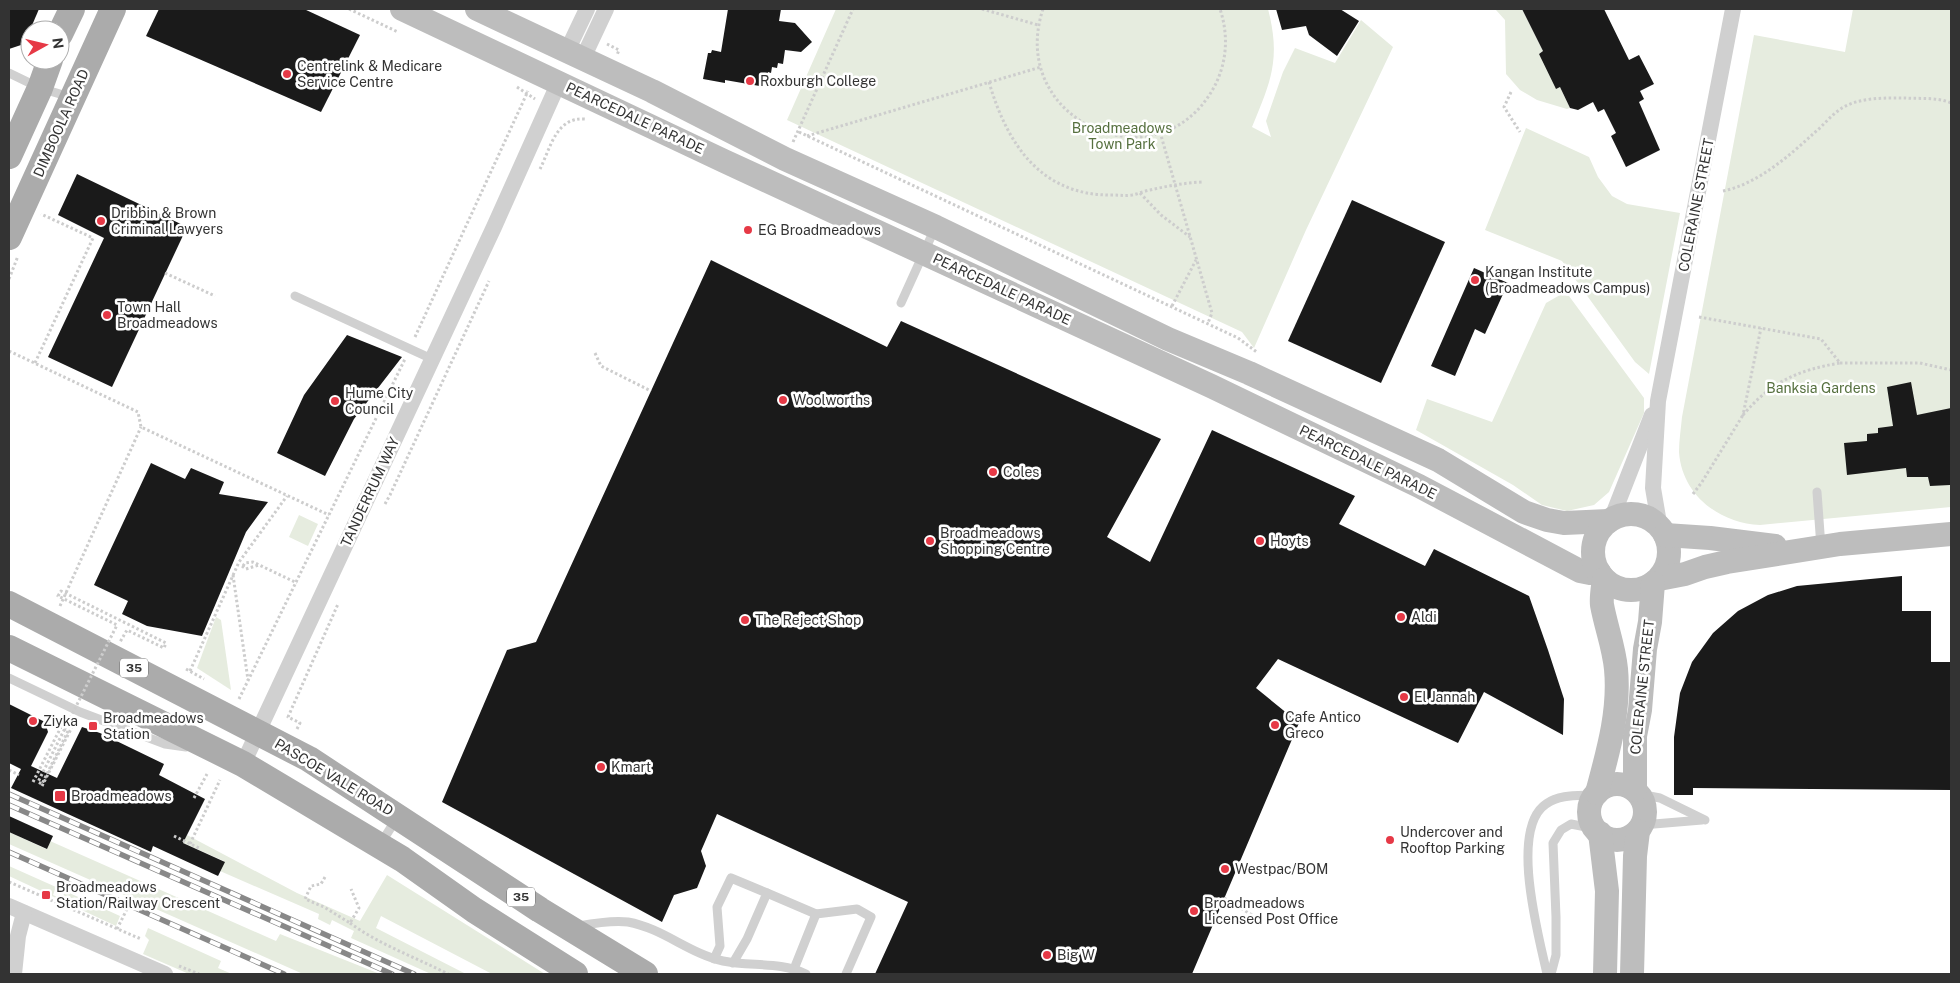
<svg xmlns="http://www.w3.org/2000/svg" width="1960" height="983" viewBox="0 0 1960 983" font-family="'Public Sans',sans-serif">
<rect width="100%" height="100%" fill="#fff"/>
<g fill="#e6ecdf">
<path d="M836 9H1268C1281 59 1271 81 1252 127L1271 137 1266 121 1283 72 1295 48 1335 63 1361 20 1393 47 1306 230 1254 348 1242 332 787 120Z"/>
<path d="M1497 9H1522L1543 51 1539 54 1560 87 1570 108 1567 109 1537 100 1520 90 1506 74 1505 20 1496 10Z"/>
<path d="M1853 9H1951V507L1760 525C1719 523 1682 495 1679 452 1679 440 1681 428 1682 417L1754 35 1845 52Z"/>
<path d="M1526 128 1589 157 1598 177 1612 196 1627 204 1680 213 1649 374 1635 362 1562 261 1485 230Z"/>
<path d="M1560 295 1569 296 1644 398V413L1609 492 1594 505 1567 511 1542 505 1513 485 1416 430 1427 399 1492 422 1546 303Z"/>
<path d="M299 515 318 524 308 546 289 537Z"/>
<path d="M216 617 221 620 231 690 197 668Z"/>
<path d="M9 832 46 849 50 841 276 941 280 934 380 974H303L9 844Z"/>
<path d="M187 835 297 893 360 921 387 875 545 974H492L381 916 376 928 466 974H431L351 938 354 931 332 920 330 925 318 919 319 914 220 871 224 861 183 843Z"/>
<path d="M9 866 56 887 53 895 62 899 65 891 120 916 116 926 9 876Z"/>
<path d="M148 928 221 961 218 968 232 974H189L143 954 149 940 145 936Z"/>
</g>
<g fill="#1a1a1a">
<path d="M9 9H39L24 44 9 49Z"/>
<path d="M159 9H304L360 35 321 112 146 36Z"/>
<path d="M728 9H781L779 21 795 23 812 42 801 52 785 50 783 64 778 63 777 68 772 67 771 73 768 72 765 87 725 80V83L703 79 708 53H711L712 50 721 52Z"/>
<path d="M1276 9H1340L1359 21 1337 56 1309 35 1306 26 1282 30Z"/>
<path d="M1522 9H1604L1629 60 1639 55 1654 84 1640 91 1644 99 1639 102 1660 150 1626 167 1611 136 1616 133 1604 109 1598 112 1593 102 1578 110 1570 108 1560 87 1556 89 1539 54 1543 51Z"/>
<path d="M77 174 187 227 112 387 48 357 104 238 58 215Z"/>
<path d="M1352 200 1445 242 1381 383 1288 341Z"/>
<path d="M711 260 887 347 901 321 1161 439 1107 537 1150 562 1212 430 1355 496 1339 524 1425 566 1434 549 1529 596 1548 650 1564 699 1563 735 1484 692 1458 743 1278 659 1256 688 1299 723 1192 974H875L908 902 717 814 701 851 706 866 697 888 674 895 662 922 442 802 507 650 536 642Z"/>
<path d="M1474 268 1508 283 1485 334 1475 329 1455 376 1431 366Z"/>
<path d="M347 335 402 357 354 419 325 476 277 453 304 395Z"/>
<path d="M1911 382 1917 415 1951 408 1950 485 1930 486 1928 477H1907L1906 468 1847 475 1844 443 1867 441V434L1878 433V428L1893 426 1887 387Z"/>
<path d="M151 463 185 479 191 468 224 482 219 494 268 502 246 532 202 636 147 626 122 614 128 601 94 585Z"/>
<path d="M1902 576V611H1931V662H1951V790L1693 788V795H1674V737L1680 693 1692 662 1713 633 1738 611 1768 595 1797 586Z"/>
<path d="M9 704 45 722 48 732 31 766 57 778 82 727 100 733 164 764 159 775 205 799 183 843 225 862 218 876 153 846 151 852 11 788 21 769 9 763Z"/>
<path d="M9 816 53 836 47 849 9 832Z"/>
</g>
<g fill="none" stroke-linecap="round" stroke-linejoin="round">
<g stroke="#cdcdcd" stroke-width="3" stroke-dasharray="2.5 2.5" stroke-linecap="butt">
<path d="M349 9 398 32"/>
<path d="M982 9 1038 25"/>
<path d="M1043 9C1006 120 1157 188 1213 89 1227 64 1229 36 1220 9"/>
<path d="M607 44 619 50 617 55"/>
<path d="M989 82C1007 144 1041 196 1112 195 1119 195 1125 196 1132 195 1138 194 1144 191 1150 190 1167 186 1184 183 1202 182"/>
<path d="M517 87 535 99"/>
<path d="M1511 92 1504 107 1520 132"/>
<path d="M799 132 1238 338 1258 353"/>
<path d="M1160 132 1212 313 1208 323"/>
<path d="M807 136 1041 67"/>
<path d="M793 142 853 9"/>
<path d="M540 169C551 147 556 117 585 119"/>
<path d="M1723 191C1757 184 1788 157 1813 134 1823 126 1831 115 1842 108 1860 97 1885 98 1906 98 1921 99 1937 97 1951 103"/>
<path d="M1140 193 1161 215 1190 237"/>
<path d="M165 273 215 296"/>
<path d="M9 279 18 256"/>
<path d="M1172 306 1196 260"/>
<path d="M1699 317 1821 339 1840 363C1798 370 1771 382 1743 415L1761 328"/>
<path d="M415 337 528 91"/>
<path d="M9 351 138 412 141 427 329 515"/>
<path d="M595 353 601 366 651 391"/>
<path d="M35 363 93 238 41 214"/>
<path d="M1840 363H1920L1951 370"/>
<path d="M1693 494 1702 482 1743 415"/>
<path d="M385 504 390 495 489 281"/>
<path d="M242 566 246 569 259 565"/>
<path d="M243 566 245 563 253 562 297 583"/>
<path d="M233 575 248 680"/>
<path d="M60 606 141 427"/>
<path d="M186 669 204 679"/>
<path d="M190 671 239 562 287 496"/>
<path d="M239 699 405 359"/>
<path d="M297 729 300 723 288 717 338 604"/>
<path d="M9 770 19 775"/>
<path d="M33 782 61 727 68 731"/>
<path d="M42 786 74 723"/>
<path d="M194 798 207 774"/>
<path d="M174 836 201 849"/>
<path d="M190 844 220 780"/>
<path d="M325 877 321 884 311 886 305 899 324 907 350 923 359 908 351 889"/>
<path d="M9 882 141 939"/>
<path d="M1224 898 1257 918"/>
<path d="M350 923C380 945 415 957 448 974"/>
<path d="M117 929 127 909"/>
<path d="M179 966 199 974"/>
</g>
<g stroke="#d0d0d0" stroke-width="9">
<path d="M9 73 40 88 70 97"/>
<path d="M295 296 432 359"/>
<path d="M901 303 935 228"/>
<path d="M1817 492 1821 547"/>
<path d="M9 678 80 712 165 744 186 747"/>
<path d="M1639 794 1660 798 1705 820"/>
<path d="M1642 825 1702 820"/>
<path d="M381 843 397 818"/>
<path d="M767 893 816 914 794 969"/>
<path d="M816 914 857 909 871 917 846 974"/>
<path d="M579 926C595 923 612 920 628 922 662 928 690 954 723 961 751 967 779 961 806 974"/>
<path d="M714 959 720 946 717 907 731 878 767 893 747 939 733 963"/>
<path d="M1547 974C1539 937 1509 829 1546 804 1560 794 1578 796 1595 795"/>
<path d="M1551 974 1556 955V917L1553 843 1561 830 1571 824 1596 829"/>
</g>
<g stroke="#d0d0d0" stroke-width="16">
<path d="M567 51 587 9"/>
<path d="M583 58 606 9"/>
<path d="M1611 520 1652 415"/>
<path d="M1660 529 1653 488 1658 401 1733 9"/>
<path d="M243 764 494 227 559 82"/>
<path d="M9 906 165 974"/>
<path d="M14 974 18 936 24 913"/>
</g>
<g stroke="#bdbdbd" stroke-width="24">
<path d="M402 9 724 161 1211 386 1419 486 1580 571 1590 573 1599 572"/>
<path d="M477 9 652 91 785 159 936 227 1168 339 1249 373 1438 460 1524 512 1547 520 1564 523 1609 521"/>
<circle cx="1631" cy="552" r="38"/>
<path d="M1665 535 1710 538 1775 546"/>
<path d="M1659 579 1685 574 1705 567 1727 562 1840 544 1951 534"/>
<circle cx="1617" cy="812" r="28"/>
<path d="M1635 790V736L1640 710 1645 649 1650 622 1653 583"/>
<path d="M1597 793C1608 752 1620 711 1616 669 1614 647 1606 627 1602 605 1601 597 1603 587 1604 579"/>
<path d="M1600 833 1607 891 1605 974"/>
<path d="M1632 974 1635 856 1638 831"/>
</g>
<g stroke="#ababab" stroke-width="26">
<path d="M60 34 72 9"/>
<path d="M9 156 40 88 50 60"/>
<path d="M9 237 113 9"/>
<path d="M9 604 309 759 540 910 645 974"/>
<path d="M9 648 243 764 402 859 474 910 575 974"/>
</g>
<g stroke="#888" stroke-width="5.5">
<g id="rail">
<path d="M9 794 414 974"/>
<path d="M9 805 392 974"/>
<path d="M9 852 284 974"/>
</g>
</g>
<use href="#rail" stroke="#fff" stroke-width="4" stroke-dasharray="11" stroke-linecap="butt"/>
<path stroke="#cdcdcd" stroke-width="3" stroke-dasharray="2.5 2.5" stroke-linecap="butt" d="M68 731 42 784 38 782 117 625 58 596 61 591 166 643 164 648 127 630 120 642"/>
</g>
<g fill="#e63946" stroke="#fff" stroke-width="2">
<circle cx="287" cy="74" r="5"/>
<circle cx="750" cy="81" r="5"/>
<circle cx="101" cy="221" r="5"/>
<circle cx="748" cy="230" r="5"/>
<circle cx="1475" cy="280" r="5"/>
<circle cx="107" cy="315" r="5"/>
<circle cx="783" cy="400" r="5"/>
<circle cx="335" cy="401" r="5"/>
<circle cx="993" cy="472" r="5"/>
<circle cx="930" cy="541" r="5"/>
<circle cx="1260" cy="541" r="5"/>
<circle cx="1401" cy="617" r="5"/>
<circle cx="745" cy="620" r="5"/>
<circle cx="1404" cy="697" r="5"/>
<circle cx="33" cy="721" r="5"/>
<circle cx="1275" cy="725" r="5"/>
<rect x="88" y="721" width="10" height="10" rx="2.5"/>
<circle cx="601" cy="767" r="5"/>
<rect x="54" y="790" width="12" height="12" rx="2.5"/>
<circle cx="1390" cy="840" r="5"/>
<circle cx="1225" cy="869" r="5"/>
<rect x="41" y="890" width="10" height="10" rx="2.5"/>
<circle cx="1194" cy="911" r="5"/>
<circle cx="1047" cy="955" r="5"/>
</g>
<g text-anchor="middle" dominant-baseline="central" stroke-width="5" stroke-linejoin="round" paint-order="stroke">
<g fill="#fff" stroke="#707070" stroke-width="1">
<rect x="120" y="658.5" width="28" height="19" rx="4"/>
<rect x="507" y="887.5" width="28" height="19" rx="4"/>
</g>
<g font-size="12" font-weight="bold" fill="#333">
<text x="134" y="668">35</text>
<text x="521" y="897">35</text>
</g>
<g font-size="14" fill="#333" stroke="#fff" text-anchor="start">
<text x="297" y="66">Centrelink &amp; Medicare<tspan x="297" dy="16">Service Centre</tspan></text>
<text x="760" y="81">Roxburgh College</text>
<text x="111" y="213">Dribbin &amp; Brown<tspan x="111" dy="16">Criminal Lawyers</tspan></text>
<text x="758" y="230">EG Broadmeadows</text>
<text x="1485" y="272">Kangan Institute<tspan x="1485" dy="16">(Broadmeadows Campus)</tspan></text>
<text x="117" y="307">Town Hall<tspan x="117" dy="16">Broadmeadows</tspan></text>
<text x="345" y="393">Hume City<tspan x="345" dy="16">Council</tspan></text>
<text x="793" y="400">Woolworths</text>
<text x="1003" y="472">Coles</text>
<text x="940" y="533">Broadmeadows<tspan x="940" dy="16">Shopping Centre</tspan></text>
<text x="1270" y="541">Hoyts</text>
<text x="1411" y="617">Aldi</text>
<text x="755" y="620">The Reject Shop</text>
<text x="1414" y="697">El Jannah</text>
<text x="1285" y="717">Cafe Antico<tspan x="1285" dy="16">Greco</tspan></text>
<text x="103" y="718">Broadmeadows<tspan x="103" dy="16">Station</tspan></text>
<text x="43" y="721">Ziyka</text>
<text x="611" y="767">Kmart</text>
<text x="71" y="796">Broadmeadows</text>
<text x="1400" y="832">Undercover and<tspan x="1400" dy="16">Rooftop Parking</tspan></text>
<text x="1235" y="869">Westpac/BOM</text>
<text x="56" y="887">Broadmeadows<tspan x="56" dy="16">Station/Railway Crescent</tspan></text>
<text x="1204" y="903">Broadmeadows<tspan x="1204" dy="16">Licensed Post Office</tspan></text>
<text x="1057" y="955">Big W</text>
</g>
<g font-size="14" fill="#333" stroke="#fff">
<text transform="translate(635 118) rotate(25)">PEARCEDALE PARADE</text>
<text transform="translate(61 123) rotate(-66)">DIMBOOLA ROAD</text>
<text transform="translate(1696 205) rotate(-79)">COLERAINE STREET</text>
<text transform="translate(1002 289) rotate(25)">PEARCEDALE PARADE</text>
<text transform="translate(1368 462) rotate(26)">PEARCEDALE PARADE</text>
<text transform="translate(370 492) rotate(-65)">TANDERRUM WAY</text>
<text transform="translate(1642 687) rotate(-84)">COLERAINE STREET</text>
<text transform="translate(334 777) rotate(31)">PASCOE VALE ROAD</text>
</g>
<g font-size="14" fill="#56703f" stroke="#fff">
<text x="1122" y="128">Broadmeadows<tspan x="1122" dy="16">Town Park</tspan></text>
<text x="1821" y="388">Banksia Gardens</text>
</g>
</g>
<rect width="1960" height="983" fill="none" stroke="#333333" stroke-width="20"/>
<g transform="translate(45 45) rotate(82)"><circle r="24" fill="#ffffff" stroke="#adadad"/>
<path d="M0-4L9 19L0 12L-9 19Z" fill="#e63946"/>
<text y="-8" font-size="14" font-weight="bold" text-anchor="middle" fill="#333333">N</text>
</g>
</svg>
